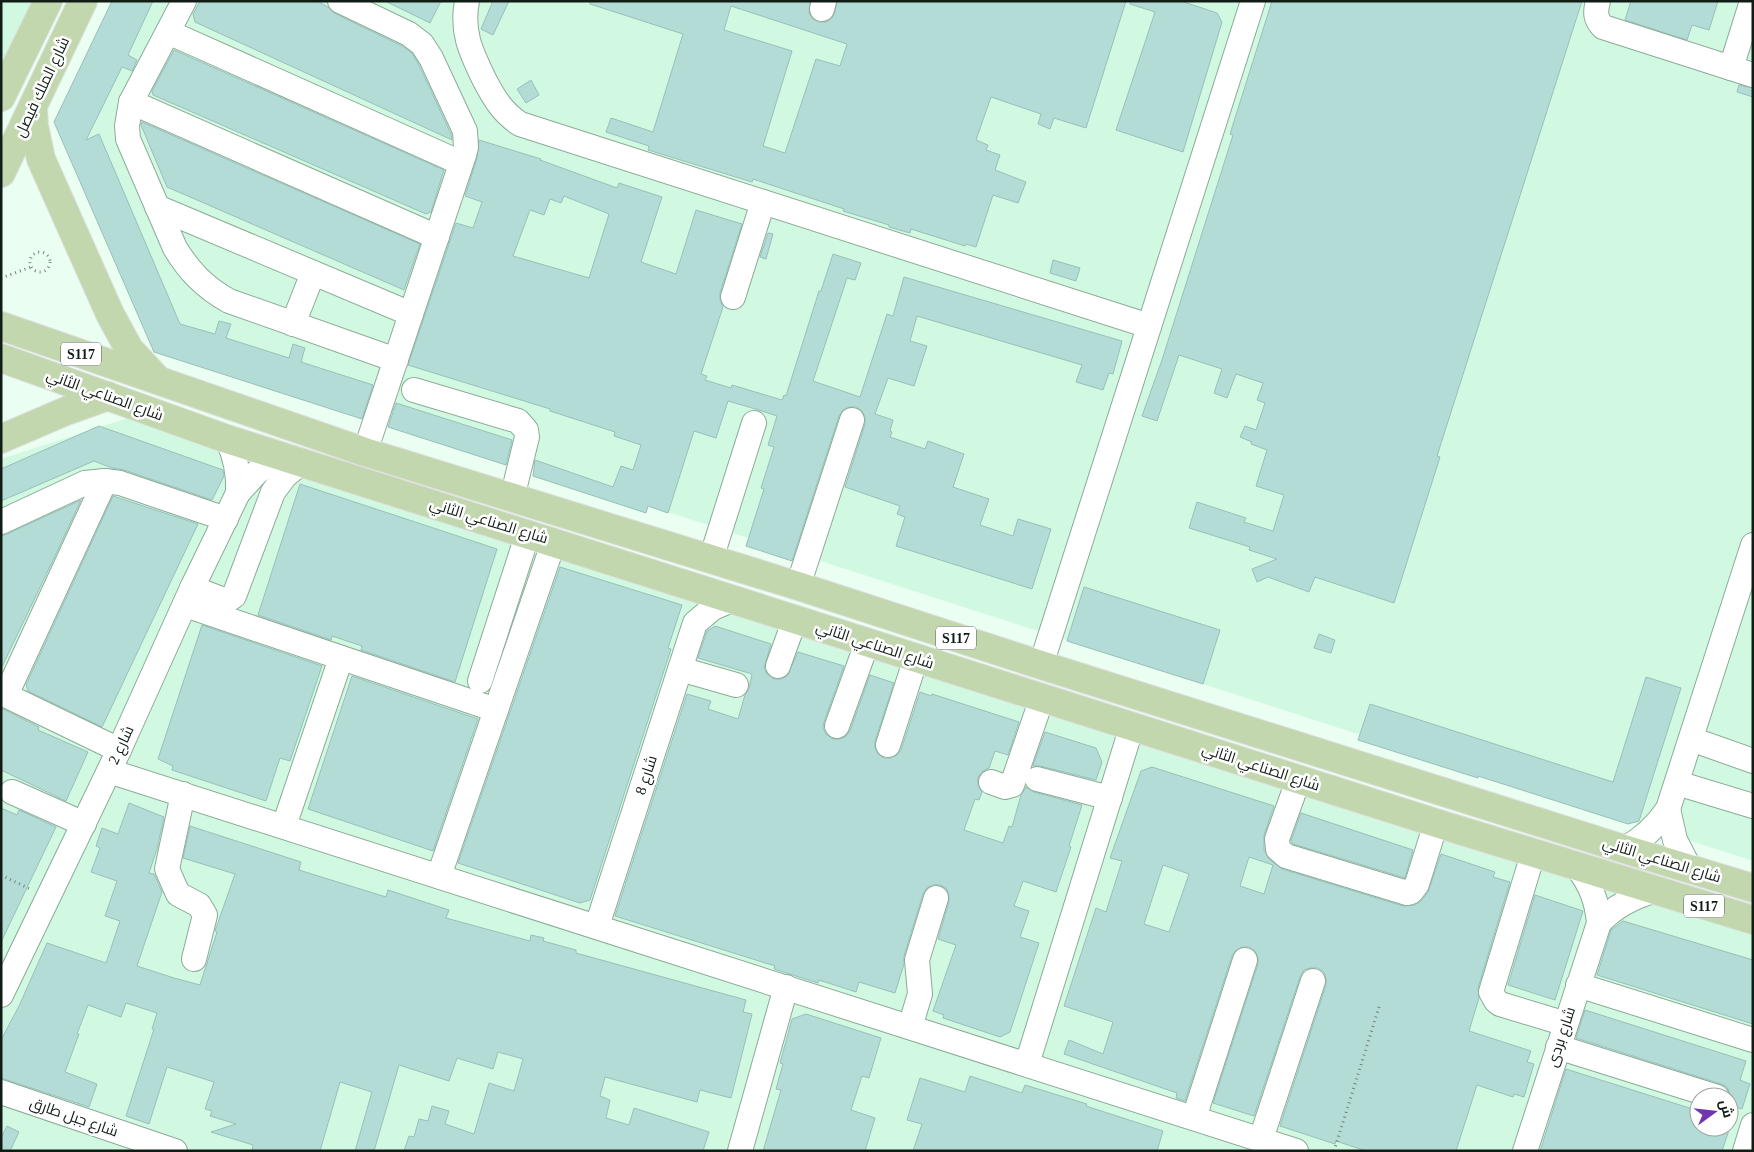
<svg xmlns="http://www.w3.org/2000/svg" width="1754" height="1152" viewBox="0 0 1754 1152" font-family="'Times New Roman',Cairo,serif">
<rect width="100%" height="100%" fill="#ebfef2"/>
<g fill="#d1f9e1" fill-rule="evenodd">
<path d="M1 1H36L1 76Z"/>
<path d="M124 1H1753V861L161 349 67 124Z"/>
<path d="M131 417 1753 928V1151H1V459ZM1699 1097H1729V1127H1699Z"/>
</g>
<g fill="#b4dcd7" stroke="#98bfba" fill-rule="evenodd">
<path d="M112 1H153L128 55 137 60 132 71 122 67 86 140 99 134 180 324 215 334 219 321 231 324 226 338 289 358 293 344 305 348 301 362 373 385 362 419 154 352 54 122Z"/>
<path d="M200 1H317L328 7 334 13 402 46 412 53 419 65 451 134 452 140 195 22 193 14Z"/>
<path d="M385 1H441L430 23Z"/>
<path d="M493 1H509L493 35 481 29Z"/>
<path d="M590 1H810L809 13 813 19 819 22H826L832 18 835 12 837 1H1126L1086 128 1054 118 1050 129 1038 124 1041 114 991 97 976 140 988 145 986 150 1000 155 995 170 1026 182 1018 203 993 195 976 247 966 244 965 246 911 229 910 233 889 227V225L843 211 844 209 753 179 752 182 648 150 649 146 606 132 611 118 653 132 683 34 590 4ZM731 6 847 44 840 66 816 59 785 153 763 146 792 51 724 30Z"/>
<path d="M1130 1H1181L1217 13 1222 22 1183 152 1116 130 1155 12 1130 4Z"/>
<path d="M1272 1H1582L1437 456 1440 457 1394 603 1315 577 1309 592 1268 577 1257 582 1252 569 1277 559 1249 550 1250 547 1189 528 1197 502 1246 518 1244 522 1273 531 1284 495 1256 486 1267 450 1251 444 1252 442 1240 437 1245 426 1256 430 1265 403 1257 400 1263 383 1236 374 1227 398 1214 393 1222 369 1179 355 1157 421 1142 416 1162 360 1233 135 1230 134Z"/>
<path d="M1631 1H1718L1709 30 1692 25 1687 40 1625 20Z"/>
<path d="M174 50 444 170 431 212 426 214 153 95 152 91Z"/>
<path d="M531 80 539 95 526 103 517 89Z"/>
<path d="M1739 85 1753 88V97L1737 92Z"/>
<path d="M142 122 420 244 404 290 167 187 141 125Z"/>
<path d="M479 140 541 159 540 160 617 188 619 183 662 197 641 262 676 274 696 210 742 224 720 293V300L723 307 701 374 707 376 705 380 731 388 732 385 782 400 784 395 786 396 819 291H821L833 254 861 263 855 280 847 278 813 381 860 397 887 314 893 316 904 277 1122 341 1113 374 1109 373 1103 390 1076 382 1082 365 917 316 910 341 927 346 914 386 888 378 875 414 893 420 890 431 892 432 890 437 925 449 928 441 964 454 953 487 989 499 980 525 1013 536 1018 519 1051 529 1032 589 896 546 905 517 897 514 900 506 845 487 865 424V417L862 411 856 407H849L843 410 839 416 792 561 746 546 764 489 761 488 774 447 768 445 777 416 759 410 728 401 716 438 694 431 668 513 648 506 646 513 533 476 535 460 613 487 621 466 633 470 641 445 614 436 615 432 550 411V409L408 365 456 223 473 228 482 202 465 196 477 158ZM564 196 609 214 589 278 513 256 530 210 544 215 550 199 561 203Z"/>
<path d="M768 233 773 234 766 259 760 257Z"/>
<path d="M1053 260 1080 268 1076 281 1050 273Z"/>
<path d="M396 403 512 440 506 465 388 427Z"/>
<path d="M99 426 223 470 224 476 212 500 124 470 112 468 94 461 1 501V469Z"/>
<path d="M300 484 497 549 455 682 361 650 362 646 332 636 331 640 258 615Z"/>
<path d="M113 496 198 524 102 727 28 691 26 685Z"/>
<path d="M81 500 55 556 1 669V536L7 534Z"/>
<path d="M560 567 682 605 668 648 671 649 590 900 580 903 458 863Z"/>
<path d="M1084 587 1220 630 1203 684 1067 641Z"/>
<path d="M202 625 322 666 290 761 280 758 266 801 172 770 173 766 158 759Z"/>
<path d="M715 626 771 644 764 668 767 674 774 679H781L787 676 798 652 844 666 824 722 823 728 826 734 833 739H840L845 737 850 731 870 675 894 683 875 741V747L878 754 884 758H890L897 755 901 750 920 692 931 696 932 694 1019 722 1008 755 995 751 989 768 983 771 978 777V785L982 792 979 800 975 799 964 830 1003 843 1009 826 1012 827 1021 795 1026 787 1034 792 1082 805 1069 846 1071 847 1056 892 1023 881 1014 906 1029 911 1020 937 1039 943 1010 1032 1000 1037 943 1018 944 1015 933 1011 956 945 938 939 949 902V895L946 888 940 885H933L927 888 923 894 904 956V964L895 993 859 982 856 992 819 980 818 983 774 969 775 966 615 916 687 694 711 701 708 709 738 719 745 695 749 689 752 674 698 658 707 631Z"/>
<path d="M1319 634 1335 640 1331 653 1314 648Z"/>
<path d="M352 676 478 719 433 851 308 809Z"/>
<path d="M1646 677 1681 688 1639 821 1628 824 1478 776V778L1358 740 1370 704 1613 782Z"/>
<path d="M1 708 39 727 38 730 88 752 66 801 1 770Z"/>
<path d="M1045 732 1096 748 1102 762 1096 780 1040 766H1033Z"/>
<path d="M1152 767 1274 806 1264 835V850L1269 859 1282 869 1403 906 1415 905 1422 900 1428 892 1441 854 1495 872 1493 877 1510 882 1478 988 1479 998 1469 1031 1531 1051 1527 1062 1534 1064 1524 1097 1514 1094 1513 1097 1477 1085 1456 1151H1366L1336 1141 1335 1144 1280 1126 1326 985V979L1324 972 1318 968H1311L1304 970 1300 977 1254 1116 1213 1103 1258 964V958L1255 951 1249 947H1243L1236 950 1232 956 1185 1101 1176 1098 1177 1093 1064 1054 1069 1040 1103 1054 1113 1022 1064 1006 1096 908 1106 912 1122 861 1110 858 1141 771ZM1249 857 1273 865 1264 894 1240 886ZM1163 865 1189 874 1169 932 1144 924Z"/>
<path d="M129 803 164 817 157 849 149 873 154 874 162 892 137 966 174 978 200 985 217 932 215 931 235 874 183 858 190 826 301 862 299 870 386 897 388 890 449 910 446 918 530 941 531 935 544 938 543 941 576 950V953L746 1000 743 1012 752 1014 731 1098 700 1090 697 1102 605 1077 600 1096 610 1100 606 1118 629 1125 634 1108 709 1132 703 1151H404L409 1136 414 1137 419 1119 428 1121 432 1106 449 1111 445 1124 474 1134 489 1083 514 1091 523 1059 498 1052 493 1069 457 1058 449 1081 399 1065 374 1151H355L372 1092 340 1082 320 1151H252L253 1145 211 1132 236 1124 210 1116 212 1111 205 1109 214 1082 167 1067 149 1124 126 1116 154 1029H152L157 1013 126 1003 121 1017 88 1005 77 1034H79L65 1072 97 1084 89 1107 1 1078V1040L19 1006 47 943 106 963 120 921 105 916 117 881 91 872 100 848 96 846 102 828 118 834Z"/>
<path d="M1 808 17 815 19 810 56 827 1 942Z"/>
<path d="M1301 813 1413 850 1405 878 1293 844 1291 841Z"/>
<path d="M1535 895 1583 911 1555 1000 1508 985Z"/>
<path d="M1623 921 1753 960V1024L1597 975 1611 930Z"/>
<path d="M1585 1010 1746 1061 1740 1080 1750 1084 1742 1109 1729 1105 1730 1094 1727 1087 1721 1084 1576 1038Z"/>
<path d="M806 1014 881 1038 869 1078 862 1076 851 1110 875 1118 865 1151H763L781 1090 776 1089 783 1064 780 1063 792 1019Z"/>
<path d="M1566 1069 1699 1111V1127H1730L1722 1151H1540Z"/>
<path d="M970 1076 1022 1093 1025 1085 1087 1104 1086 1106 1163 1131 1157 1151H913L922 1124 907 1120 920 1078 965 1092Z"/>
<path d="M7 1126 19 1132 10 1151H1V1138Z"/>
</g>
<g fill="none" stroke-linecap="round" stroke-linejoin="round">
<g stroke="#8cab98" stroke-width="26">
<g id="minor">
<path d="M184 1 131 102 127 126 128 139 175 248C189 271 204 287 229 301L396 360"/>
<path d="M340 1 409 34 422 44 431 58 465 131 466 147 464 155 365 452"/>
<path d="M467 1C461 32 471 52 484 79 494 98 502 112 520 124L1149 326"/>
<path d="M1598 1C1595 12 1595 19 1603 27L1753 75"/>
<path d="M822 9 824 1"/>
<path d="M168 32 461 163"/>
<path d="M1731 68 1752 1"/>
<path d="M131 102 437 237"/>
<path d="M157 207 411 314"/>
<path d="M733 297 763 202"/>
<path d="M293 324 313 273"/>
<path d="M414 390 518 421 526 430 527 437 512 498"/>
<path d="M227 439C236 457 239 473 238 493"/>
<path d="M1 522 85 483 105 481 120 483 226 519"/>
<path d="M711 559 754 423"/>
<path d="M798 586 852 420"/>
<path d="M192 588 224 600H228L234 596 273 492 285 476 302 462"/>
<path d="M185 605 496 710"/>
<path d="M1041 665 1253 1"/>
<path d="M778 666 795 619"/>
<path d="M680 669 736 685"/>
<path d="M480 681 528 533"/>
<path d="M1 693 119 750"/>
<path d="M6 695 105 481"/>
<path d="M837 726 867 643"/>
<path d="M1691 739 1753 761"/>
<path d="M888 745 916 658"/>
<path d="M109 771 1296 1151"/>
<path d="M1299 778 1277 839 1278 849 1286 856 1407 893 1411 892 1417 884 1436 823"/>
<path d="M1037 779 1110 798"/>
<path d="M991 782 1005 787 1012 785 1042 698"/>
<path d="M1677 783 1753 806"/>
<path d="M12 792 84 824"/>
<path d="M183 794 167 869 178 894 199 905 205 915 194 959"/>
<path d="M1668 809 1675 840 1690 869"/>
<path d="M284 826 341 658"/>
<path d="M1624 849C1643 839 1656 827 1668 809L1753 545"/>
<path d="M1533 854 1491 992 1496 1001 1500 1004 1566 1024"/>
<path d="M439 876 554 541"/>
<path d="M1599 923C1615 906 1632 897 1654 891"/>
<path d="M597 926 695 623 713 608 734 599"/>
<path d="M1578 985 1753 1040"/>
<path d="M1 995 119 750 192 588 238 493 257 472 280 455"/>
<path d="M910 1027 920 994 917 960 936 898"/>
<path d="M1558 1047 1717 1097"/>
<path d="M1027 1064 1132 726"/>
<path d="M1 1092 175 1151"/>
<path d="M1194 1118 1245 960"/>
<path d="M1261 1139 1313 981"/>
<path d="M740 1151 786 987"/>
<path d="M1525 1151 1599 923C1597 901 1591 885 1577 867"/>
<path d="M1745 1151 1753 1125"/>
</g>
</g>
<g stroke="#dedfde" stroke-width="30">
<g id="major">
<path d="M1 97 48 1"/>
<path d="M33 109 34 126 41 159 110 314 129 349 156 378"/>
<path d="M1 173 83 1"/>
<path d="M1 326 365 452 798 586 1041 665 1624 849 1753 888"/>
<path d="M1 358 227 439 1436 823 1753 920"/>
<path d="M1 439 66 411 108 396"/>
</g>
</g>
<g stroke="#74837a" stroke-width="3" stroke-dasharray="1 4" stroke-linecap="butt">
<circle cx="40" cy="262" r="10"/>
<path d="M1 278 31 267"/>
<path d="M1 875 32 890"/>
<path d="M1334 1151 1380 1004"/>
</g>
<use href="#minor" stroke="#fff" stroke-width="24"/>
<use href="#major" stroke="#c3d7af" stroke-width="28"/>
</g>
<g text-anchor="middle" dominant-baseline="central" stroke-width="5" stroke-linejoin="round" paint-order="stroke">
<g fill="#fff" stroke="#58605b" stroke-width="1">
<rect x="61" y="342.5" width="40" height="23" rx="4"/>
<rect x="936" y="626.5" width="40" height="23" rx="4"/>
<rect x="1684" y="894.5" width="40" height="23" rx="4"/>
</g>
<g font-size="14" font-weight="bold" fill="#101c15">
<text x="81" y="354">S117</text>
<text x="956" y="638">S117</text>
<text x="1704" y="906">S117</text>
</g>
<g font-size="15" fill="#101c15" stroke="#fff">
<text transform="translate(42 87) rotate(-65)">شارع الملك فيصل</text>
<text transform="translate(105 395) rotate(20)">شارع الصناعي الثاني</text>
<text transform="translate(489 521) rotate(17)">شارع الصناعي الثاني</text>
<text transform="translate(875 645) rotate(18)">شارع الصناعي الثاني</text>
<text transform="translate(121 745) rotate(-65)">شارع 2</text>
<text transform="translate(1261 767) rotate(18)">شارع الصناعي الثاني</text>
<text transform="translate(646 775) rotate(-72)">شارع 8</text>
<text transform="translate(1662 860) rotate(17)">شارع الصناعي الثاني</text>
<text transform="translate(1561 1037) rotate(-72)">شارع بردى</text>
<text transform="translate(74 1117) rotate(19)">شارع جبل طارق</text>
</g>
</g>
<rect width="1754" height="1152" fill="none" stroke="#101c15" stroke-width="5"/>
<g transform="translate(1714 1112) rotate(75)"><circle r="24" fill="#ffffff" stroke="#9fa4a1"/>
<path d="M0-4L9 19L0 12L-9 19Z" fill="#6f36ad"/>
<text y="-8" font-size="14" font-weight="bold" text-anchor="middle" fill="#101c15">ش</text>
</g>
</svg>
